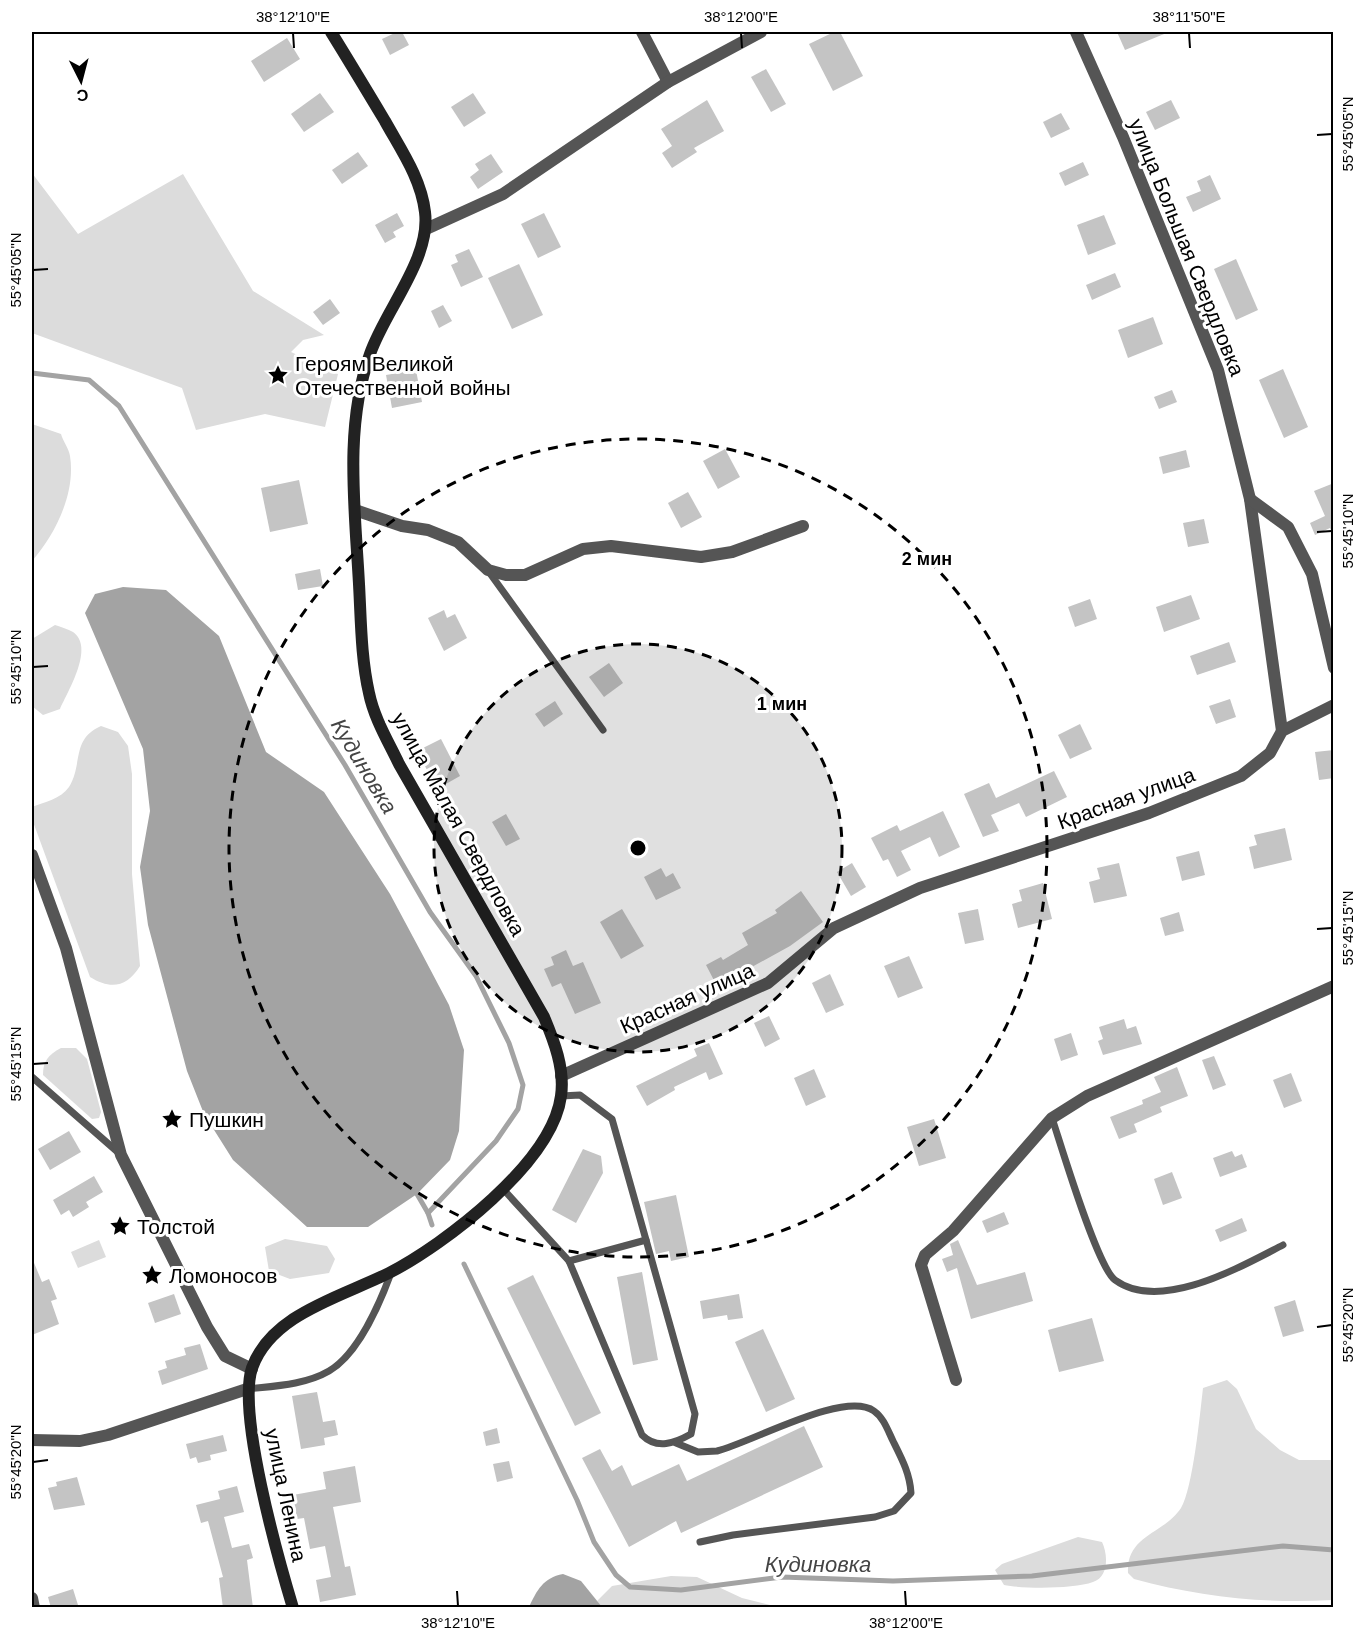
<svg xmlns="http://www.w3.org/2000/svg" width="1365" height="1639" viewBox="0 0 1365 1639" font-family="Arial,sans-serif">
<rect width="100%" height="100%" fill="#fff"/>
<g fill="#dcdcdc">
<path d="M32 173 78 234 183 174 253 291 324 335 303 340 291 352 338 374 325 427 265 414 196 430 182 388 32 333Z"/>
<path d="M32 424 61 434C63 441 69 449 70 456 76 493 55 535 32 561Z"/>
<path d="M55 625C61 627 68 629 73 632 95 647 68 691 60 709L43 715 32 706V639Z"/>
<path d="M101 726 118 732 128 746 132 774V874L140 966C127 987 111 990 90 977L32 819V807C44 802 61 799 69 787 83 765 71 739 101 726Z"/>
<path d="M61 1048H76L87 1059 101 1112 99 1118 92 1119 43 1075C43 1061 48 1055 61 1048Z"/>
<path d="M285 1239 327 1246 335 1259 329 1273 290 1279 269 1271 265 1247Z"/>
<path d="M99 1240 106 1257 78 1268 71 1252Z"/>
<path d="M1227 1380 1237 1389 1256 1429 1280 1450 1299 1460H1333V1600C1265 1604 1200 1597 1134 1579L1128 1573C1126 1535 1164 1534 1181 1508 1193 1488 1200 1414 1203 1388Z"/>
<path d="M1078 1537 1102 1542C1108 1554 1109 1577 1093 1582 1074 1589 1024 1589 1004 1585L995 1570 1002 1564Z"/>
<path d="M671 1576 697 1577 742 1598 778 1607 602 1608 597 1601 612 1586Z"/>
</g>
<g fill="#a3a3a3">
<path d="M123 587 166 590 219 636 266 752 324 792 390 894 420 950 449 1005 464 1050 459 1131 450 1160 417 1194 368 1227H307L233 1160 204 1114 187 1071 148 925 140 867 150 811 143 749 85 613 95 594Z"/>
<path d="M563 1574 581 1581 602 1607H529C537 1590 543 1578 563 1574Z"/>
</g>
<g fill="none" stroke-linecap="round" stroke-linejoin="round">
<g stroke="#a3a3a3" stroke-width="5">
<path d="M32 373 89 380 119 406 345 765 430 912 476 976 509 1043 523 1085 518 1109 496 1141 428 1213 432 1225"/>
<path d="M417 1194 428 1213"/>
<path d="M464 1264 577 1500 594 1542 616 1575 630 1587 681 1590 782 1577 893 1581 1032 1576 1283 1546 1334 1550"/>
</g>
</g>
<g fill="#c4c4c4">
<path d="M397 32H402L409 45 390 55 382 39Z"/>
<path d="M834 32H840L863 76 833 91 809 44Z"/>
<path d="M1117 32H1169L1125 50Z"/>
<path d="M287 38 300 59 264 82 251 61Z"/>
<path d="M766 69 786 104 771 112 751 77Z"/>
<path d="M320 93 334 112 304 132 291 114Z"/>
<path d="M473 93 486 113 464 127 451 107Z"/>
<path d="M707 100 724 131 694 148 697 152 672 168 662 153 672 146 661 129Z"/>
<path d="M1171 100 1180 118 1155 130 1146 112Z"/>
<path d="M1061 113 1070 129 1051 138 1043 122Z"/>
<path d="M358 152 368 166 342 184 332 170Z"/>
<path d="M491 154 503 172 478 189 470 177 479 170 475 164Z"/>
<path d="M1083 162 1089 175 1065 186 1059 173Z"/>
<path d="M1210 175 1221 199 1193 212 1186 197 1201 191 1197 181Z"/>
<path d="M397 213 404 226 393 232 396 237 385 243 375 225Z"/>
<path d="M544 213 561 247 538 258 521 224Z"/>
<path d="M1104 215 1116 244 1088 255 1077 225Z"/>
<path d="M469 249 483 277 461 287 451 265 458 262 455 255Z"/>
<path d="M1236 259 1258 310 1236 320 1214 269Z"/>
<path d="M519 264 543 315 512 329 488 278Z"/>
<path d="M1115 273 1121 287 1092 300 1086 285Z"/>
<path d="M330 299 340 313 323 325 313 312Z"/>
<path d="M443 305 452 321 439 328 431 311Z"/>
<path d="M1153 317 1163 344 1128 358 1118 330Z"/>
<path d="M1283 369 1308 427 1284 438 1259 380Z"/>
<path d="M416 370 422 402 392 408 386 375Z"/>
<path d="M1172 390 1177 402 1159 409 1154 397Z"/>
<path d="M725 449 740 477 718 489 703 461Z"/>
<path d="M1186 450 1190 467 1163 474 1159 457Z"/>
<path d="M299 480 308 524 270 532 261 488Z"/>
<path d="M1334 483V537L1330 528 1315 535 1310 523 1325 516 1314 491Z"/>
<path d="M688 492 702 517 681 528 668 503Z"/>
<path d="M1204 519 1209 543 1188 547 1183 523Z"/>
<path d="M320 569 323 586 298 590 295 574Z"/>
<path d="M1191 595 1200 619 1164 632 1156 607Z"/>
<path d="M1090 599 1097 619 1075 627 1068 607Z"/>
<path d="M444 610 447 618 455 614 467 638 444 651 428 618Z"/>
<path d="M1229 642 1236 662 1197 675 1190 656Z"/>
<path d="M609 663 623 683 604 697 589 677Z"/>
<path d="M1230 699 1236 717 1216 724 1209 706Z"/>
<path d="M555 701 563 714 544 727 535 714Z"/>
<path d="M1080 724 1092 749 1070 759 1058 735Z"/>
<path d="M441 739 460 776 437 789 417 751Z"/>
<path d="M1334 750V778L1319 780 1315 752Z"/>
<path d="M1054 771 1067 797 1026 817 1019 803 991 815 999 831 983 837 964 794 989 783 996 798Z"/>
<path d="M943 811 960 847 939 857 930 837 901 851 911 870 897 877 888 859 883 861 871 838 897 825 900 831Z"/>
<path d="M506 814 520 839 506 846 492 822Z"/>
<path d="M1285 828 1292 860 1254 869 1249 847 1257 845 1254 835Z"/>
<path d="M1199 851 1205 875 1182 881 1176 857Z"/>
<path d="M852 863 866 887 851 896 837 872Z"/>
<path d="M1119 863 1127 896 1094 903 1089 882 1100 879 1097 868Z"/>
<path d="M661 868 666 877 673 873 681 888 656 900 644 877Z"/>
<path d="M1043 883 1052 919 1018 928 1012 904 1022 901 1019 890Z"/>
<path d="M801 891 823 922 790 946 732 978 735 982 719 990 706 965 721 957 723 960 748 945 742 933 777 913 775 910Z"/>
<path d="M622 909 644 946 621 959 600 922Z"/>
<path d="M978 909 984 940 965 944 958 913Z"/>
<path d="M1179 912 1184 931 1165 936 1160 918Z"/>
<path d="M566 950 573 966 583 962 601 1003 575 1014 561 983 552 987 544 969 554 965 551 957Z"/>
<path d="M909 956 923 988 898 998 884 966Z"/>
<path d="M830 974 844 1005 826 1013 812 983Z"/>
<path d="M769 1016 780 1039 765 1047 754 1023Z"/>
<path d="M1124 1019 1127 1029 1136 1026 1142 1044 1103 1055 1098 1041 1103 1039 1099 1027Z"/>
<path d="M1071 1033 1078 1055 1061 1061 1054 1039Z"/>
<path d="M709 1043 723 1074 709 1080 706 1072 674 1087 675 1090 647 1106 636 1086 697 1056 694 1049Z"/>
<path d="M1214 1056 1226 1085 1213 1090 1202 1060Z"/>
<path d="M1177 1067 1188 1096 1160 1107 1162 1112 1134 1124 1137 1132 1119 1139 1110 1117 1143 1104 1142 1100 1161 1092 1154 1077Z"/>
<path d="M814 1069 826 1097 806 1106 794 1078Z"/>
<path d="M1291 1073 1302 1101 1284 1108 1273 1080Z"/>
<path d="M934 1119 946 1158 919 1166 907 1127Z"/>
<path d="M69 1131 81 1152 50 1170 38 1149Z"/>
<path d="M583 1149 601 1156 603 1173 576 1223 552 1210Z"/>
<path d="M1232 1151 1235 1157 1242 1154 1247 1167 1220 1177 1213 1158Z"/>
<path d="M1172 1172 1182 1198 1163 1205 1154 1179Z"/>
<path d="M94 1176 103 1192 86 1202 89 1207 73 1217 69 1210 61 1215 53 1200Z"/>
<path d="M676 1195 689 1257 671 1261 669 1251 656 1254 644 1202Z"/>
<path d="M1004 1212 1009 1224 987 1233 982 1221Z"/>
<path d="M1242 1218 1247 1231 1220 1242 1215 1230Z"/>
<path d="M958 1240 977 1285 1025 1272 1033 1301 971 1319 957 1268 947 1272 942 1259 953 1255 950 1244Z"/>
<path d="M32 1258 42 1282 49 1279 57 1299 51 1301 59 1324 32 1335Z"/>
<path d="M642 1272 658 1360 633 1365 617 1277Z"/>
<path d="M533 1275 601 1413 575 1426 507 1288Z"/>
<path d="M174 1294 181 1314 155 1323 148 1303Z"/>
<path d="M739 1294 743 1318 728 1320 727 1315 703 1319 700 1301Z"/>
<path d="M1295 1300 1304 1331 1283 1337 1274 1307Z"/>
<path d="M1092 1318 1104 1361 1059 1372 1048 1330Z"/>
<path d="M763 1329 795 1399 766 1412 735 1342Z"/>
<path d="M200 1344 208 1369 162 1385 158 1371 167 1368 165 1361 186 1355 184 1348Z"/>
<path d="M317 1392 323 1422 335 1420 338 1435 324 1438 325 1445 301 1449 292 1396Z"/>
<path d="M804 1426 823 1467 681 1533 676 1521 629 1547 582 1458 600 1449 612 1471 622 1465 632 1486 679 1464 687 1481Z"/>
<path d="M497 1428 500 1443 486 1446 483 1432Z"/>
<path d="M223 1435 227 1451 210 1455 211 1460 198 1463 196 1457 190 1459 186 1444Z"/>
<path d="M509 1461 513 1478 497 1482 493 1464Z"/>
<path d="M355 1466 361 1502 333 1507 345 1567 350 1566 356 1595 320 1602 316 1580 331 1577 325 1546 310 1549 304 1518 297 1519 293 1495 326 1489 323 1472Z"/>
<path d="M77 1477 85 1505 54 1510 48 1488 57 1486 56 1482Z"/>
<path d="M237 1486 244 1512 224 1517 232 1548 249 1544 253 1558 247 1560 253 1608H223L219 1578 223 1577 208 1521 201 1523 196 1505 220 1499 218 1491Z"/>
<path d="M73 1589 78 1605 51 1608 48 1597Z"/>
</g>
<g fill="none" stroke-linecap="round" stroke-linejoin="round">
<g stroke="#555" stroke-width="7">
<path d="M489 572 603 730"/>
<path d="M32 1077 120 1154"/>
<path d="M1052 1118C1061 1145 1097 1267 1115 1280 1160 1313 1240 1267 1283 1245"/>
<path d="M503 1189 569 1261 642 1435C657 1450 675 1443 691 1434L695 1414 612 1119 580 1095 561 1096"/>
<path d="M569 1261 646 1240"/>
<path d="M247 1389C274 1386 305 1385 329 1371 358 1354 380 1303 391 1273"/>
<path d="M676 1443 698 1452 717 1451C753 1442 844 1390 874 1411 884 1418 888 1431 893 1441 902 1459 910 1474 911 1493L894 1511 875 1517 733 1535 700 1542"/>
</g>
<g stroke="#555" stroke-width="12">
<path d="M642 32 668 82"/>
<path d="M1076 32 1123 137 1218 370 1250 499 1282 731"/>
<path d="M426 229 503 194 668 82 761 32"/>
<path d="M1250 499 1288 527 1312 574 1334 668"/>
<path d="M355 510 402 526 428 530 458 542 488 570 506 575H525L583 549 611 546 701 557 732 552 803 526"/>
<path d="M32 855 66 948 121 1155 207 1327 225 1356 252 1369"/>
<path d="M561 1076 768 983 834 928 920 888 1149 813 1241 776 1270 753 1282 731 1334 705"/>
<path d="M956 1380 921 1265 925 1255 953 1231 1052 1118 1087 1096 1334 986"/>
<path d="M32 1440 80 1441 108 1435 247 1389"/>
<path d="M32 1598 34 1608"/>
</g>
<path stroke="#222" stroke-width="12" d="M293 1608C278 1558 237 1413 252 1368 271 1314 341 1297 389 1273 445 1244 552 1163 561 1096 565 1069 554 1041 544 1017L399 764C388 741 374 718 369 693 361 658 361 620 359 584 355 509 344 426 370 354 385 310 431 259 425 212 421 178 401 150 385 121 367 91 349 61 331 32"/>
</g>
<path fill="none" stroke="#000" stroke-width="2" d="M293 33 294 48M741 33 742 48M1189 33 1190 48M1317 135 1332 134M33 270 48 269M1317 532 1332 531M33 667 48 666M1317 929 1332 928M33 1064 48 1063M1317 1327 1332 1325M33 1462 48 1460M457 1591 458 1606M905 1591 906 1606"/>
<circle cx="638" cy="848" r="204" fill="#000" fill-opacity=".12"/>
<g fill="none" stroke="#000" stroke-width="3" stroke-dasharray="10 8">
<circle cx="638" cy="848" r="204"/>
<circle cx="638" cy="848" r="409"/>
</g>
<defs>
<g id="sight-bare" transform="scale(1.62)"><path d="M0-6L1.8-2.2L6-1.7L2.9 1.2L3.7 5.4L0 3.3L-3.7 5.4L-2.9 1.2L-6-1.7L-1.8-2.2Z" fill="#000" stroke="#fff" stroke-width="2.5" paint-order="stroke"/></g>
</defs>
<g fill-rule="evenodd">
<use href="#sight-bare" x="278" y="375"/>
<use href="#sight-bare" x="172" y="1119"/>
<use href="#sight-bare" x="120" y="1226"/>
<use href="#sight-bare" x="152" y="1275"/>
</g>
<g text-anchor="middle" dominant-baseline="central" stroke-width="6" stroke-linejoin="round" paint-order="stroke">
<g font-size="21" fill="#000" stroke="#fff">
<text transform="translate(1187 247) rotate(68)">улица Большая Свердловка</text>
<text transform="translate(1126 798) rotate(-20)">Красная улица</text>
<text transform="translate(459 824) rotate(61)">улица Малая Свердловка</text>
<text transform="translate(687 998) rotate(-24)">Красная улица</text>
<text transform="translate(286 1495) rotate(78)">улица Ленина</text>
</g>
<g font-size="21" fill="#000" stroke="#fff" text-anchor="start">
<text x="295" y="363">Героям Великой<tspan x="295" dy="24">Отечественной войны</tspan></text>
<text x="189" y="1119">Пушкин</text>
<text x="137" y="1226">Толстой</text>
<text x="169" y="1275">Ломоносов</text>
</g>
<g font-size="22" font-style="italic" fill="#444" stroke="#fff">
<text transform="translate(364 766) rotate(59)">Кудиновка</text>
<text x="818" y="1564">Кудиновка</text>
</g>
</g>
<circle cx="638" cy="848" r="9" fill="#000" stroke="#fff" stroke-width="3"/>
<g font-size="18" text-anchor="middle" font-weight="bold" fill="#000" stroke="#fff" stroke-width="6" stroke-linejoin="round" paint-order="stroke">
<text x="927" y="565">2 мин</text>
<text x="782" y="710">1 мин</text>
</g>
<rect width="1365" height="1639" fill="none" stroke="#ffffff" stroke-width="66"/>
<g transform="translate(81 81) rotate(174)" stroke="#ffffff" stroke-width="4.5" paint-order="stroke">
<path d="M0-4.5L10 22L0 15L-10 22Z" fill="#000000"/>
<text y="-9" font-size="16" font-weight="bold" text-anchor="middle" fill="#000000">С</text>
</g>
<rect x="33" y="33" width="1299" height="1573" fill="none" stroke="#000" stroke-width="2"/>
<g font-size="15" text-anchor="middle" fill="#000">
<text x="293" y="22">38°12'10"E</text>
<text x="741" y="22">38°12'00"E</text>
<text x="1189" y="22">38°11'50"E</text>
<text transform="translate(1348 134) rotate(-90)" y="5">55°45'05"N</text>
<text transform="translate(16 270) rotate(-90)" y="5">55°45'05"N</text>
<text transform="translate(1348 531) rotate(-90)" y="5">55°45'10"N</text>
<text transform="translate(16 667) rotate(-90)" y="5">55°45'10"N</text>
<text transform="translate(1348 928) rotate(-90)" y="5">55°45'15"N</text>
<text transform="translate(16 1064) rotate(-90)" y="5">55°45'15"N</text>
<text transform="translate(1348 1325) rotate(-90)" y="5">55°45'20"N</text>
<text transform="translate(16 1462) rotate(-90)" y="5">55°45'20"N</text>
<text x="458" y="1628">38°12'10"E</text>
<text x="906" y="1628">38°12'00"E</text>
</g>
</svg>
